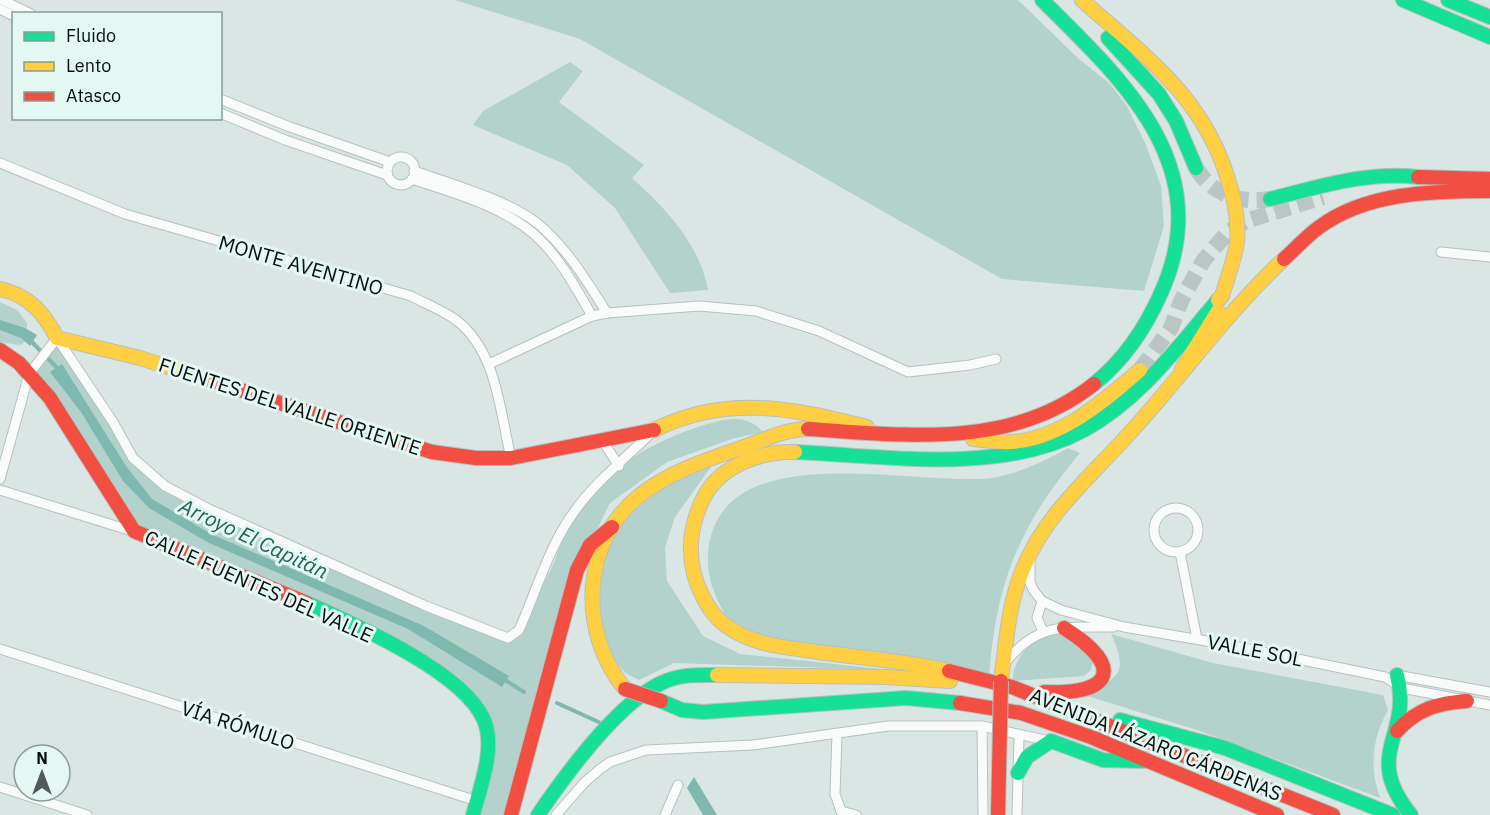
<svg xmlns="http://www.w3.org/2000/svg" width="1490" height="815" viewBox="0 0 1490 815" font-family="'IBM Plex Sans',sans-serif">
<rect width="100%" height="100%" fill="#dae6e3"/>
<g fill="#b4d2cc">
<path d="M455 0H1018L1079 59 1109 83 1127 106 1146 145 1161 186 1164 226 1144 291 1002 279 580 39Z"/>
<path d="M570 62 583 71 559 102 644 165 632 178C666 208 700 245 708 290L670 293 615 208 567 165 473 125 483 111Z"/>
<path d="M0 302 17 310 27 323 26 341 20 345 0 342Z"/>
<path d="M57 338 133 458 165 486 503 638 519 630C529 606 545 584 555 560 559 551 558 539 563 529 590 477 649 442 704 425 726 419 746 413 763 432L735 438 667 462 610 503 577 570 511 815H471L486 722 423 661 135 531 29 374Z"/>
<path d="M1068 448 1080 453C1018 527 995 585 989 681L737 633C716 603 701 572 711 536 737 438 918 487 991 478 1017 474 1045 461 1068 448Z"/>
<path d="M711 467 675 517 665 548 667 581 703 636 740 654 891 670 674 663 639 680 627 674 606 654 599 625 601 564 621 522 665 483Z"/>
<path d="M1060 634 1071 638 1093 661 1091 670 1084 676 1013 681C1011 665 1027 644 1040 637 1046 634 1053 634 1060 634Z"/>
<path d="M1111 634 1213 663 1383 695 1388 710C1372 739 1369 767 1380 798L1200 731 1081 694C1118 679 1130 675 1111 634Z"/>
</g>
<g fill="#7fb8ae">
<path d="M0 320 25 328 37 335 30 346 21 338 0 330Z"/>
<path d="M62 364 126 466 152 499 211 534 424 626 509 676 502 687 408 629 209 543 149 508 123 481 81 412 50 372Z"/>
<path d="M694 777 717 815H703L687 788Z"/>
</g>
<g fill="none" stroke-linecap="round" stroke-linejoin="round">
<g stroke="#7fb8ae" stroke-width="4">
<path d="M30 340 60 371"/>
<path d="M502 678 524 692"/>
<path d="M557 703 603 724"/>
</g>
<g stroke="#bac6c3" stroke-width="16" stroke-dasharray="16 8" stroke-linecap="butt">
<path d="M1196 168C1212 194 1239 204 1270 199"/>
<path d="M1140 370 1171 328 1181 301 1203 261 1227 233 1246 221 1323 197"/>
</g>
<g stroke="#b7c0be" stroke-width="11">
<g id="street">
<path d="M2 0 31 14"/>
<path d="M0 9 14 16"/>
<path d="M220 99 290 127 390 162"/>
<path d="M220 113 285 140 387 175"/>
<circle cx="401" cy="171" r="14"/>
<path d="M0 163 125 214 411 296C426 304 442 310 456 320 497 351 500 412 511 458"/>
<path d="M414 171C451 184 516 202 544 229 570 253 588 283 607 313"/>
<path d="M412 179C453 193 500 205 534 234 559 256 576 288 592 316"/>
<path d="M1441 252 1490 257"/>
<path d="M489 364 592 316 607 313 699 306 756 311 819 331 908 372 970 365 996 359"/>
<path d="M602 440 619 466"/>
<path d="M0 479 29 374 57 338 113 422 133 458 165 486 209 509 426 606 508 638 519 630C536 592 549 546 574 512 595 482 626 458 652 432"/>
<path d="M0 490 132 531"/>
<circle cx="1176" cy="530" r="22"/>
<path d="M1180 552 1197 639"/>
<path d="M1030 559V583L1034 591 1042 601 1061 610 1124 627 1224 644 1385 677 1402 688 1490 705"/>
<path d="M1042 601 1037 618 1043 631"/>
<path d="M0 649 477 801"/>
<path d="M1005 663C1038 621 1065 628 1114 627"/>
<path d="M1396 675 1490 692"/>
<path d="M982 726 983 815"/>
<path d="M837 734 835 794 841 811 856 815"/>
<path d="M0 787 87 815"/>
<path d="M556 815 584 783 600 769 610 762 646 750 753 745 888 726H982L1049 741"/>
<path d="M665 815 678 785"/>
<path d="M1017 815 1019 736"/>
</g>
</g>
<g stroke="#b7c0be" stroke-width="16">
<g id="fast">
<path d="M1042 0C1124 81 1218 167 1161 293 1146 327 1124 360 1094 384"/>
<path d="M1403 0 1490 37"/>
<path d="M1448 0 1490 17"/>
<path d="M1108 38 1159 94 1176 121 1196 168"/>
<path d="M1270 199C1319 187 1367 171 1418 177"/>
<path d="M795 452C887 456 1001 475 1084 430 1139 400 1178 347 1218 300"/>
<path d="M307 603C354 624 464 672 484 720 496 748 480 788 473 815"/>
<path d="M1397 675C1413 737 1361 753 1411 815"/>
<path d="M661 701 682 710 703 712 906 698 960 703"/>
<path d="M1120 720 1225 748 1393 815"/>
<path d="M1018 773 1027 757 1051 741 1103 760 1143 761"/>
<path d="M538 815C566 774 620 699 666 681 682 674 700 675 717 675"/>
</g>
</g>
<g stroke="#b7c0be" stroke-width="16">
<g id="slow">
<path d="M1082 0C1143 55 1201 94 1227 176 1234 197 1239 221 1237 243 1234 261 1227 279 1222 296L1218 300"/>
<path d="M0 289C29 295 44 313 57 338L140 358 209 380"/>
<path d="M1182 369 1218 311"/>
<path d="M654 430C726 394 792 408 867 427"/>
<path d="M973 439C985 440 998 443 1010 442 1060 440 1104 401 1140 370"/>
<path d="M795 452C762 451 722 465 705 495 692 520 687 547 694 574 700 594 710 615 728 627 755 646 786 647 818 652 862 658 906 661 949 671"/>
<path d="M717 675 886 677 950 681"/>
<path d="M1001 681C1006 644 1008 605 1023 569 1044 516 1089 478 1126 437 1180 379 1226 313 1284 259"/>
<path d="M625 689C579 634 580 543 639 496 668 473 703 461 738 449 761 442 782 429 808 429"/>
</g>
</g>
<g stroke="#b7c0be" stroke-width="16">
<g id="jam">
<path d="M1418 177 1490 179"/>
<path d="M1284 259C1295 249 1306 237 1318 228 1366 192 1432 191 1490 191"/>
<path d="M0 350 19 363 50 398 134 531 307 603"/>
<path d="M209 380 432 452 476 458H511L654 430"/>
<path d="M808 429C906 435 1011 450 1094 384"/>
<path d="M949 671 1012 687 1333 815"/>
<path d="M1044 692C1115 695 1124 666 1064 628"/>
<path d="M960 703 1021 713 1091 737 1277 815"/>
<path d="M1397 731C1417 709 1438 703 1467 701"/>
<path d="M511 815 577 570 590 545 612 527"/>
</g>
</g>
<use href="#street" stroke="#f9fbfb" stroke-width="9"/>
<use href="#fast" stroke="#16e098" stroke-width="14"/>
<use href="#slow" stroke="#ffcf43" stroke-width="14"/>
<use href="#jam" stroke="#f24e42" stroke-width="14"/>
<g stroke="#b7c0be" stroke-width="16" stroke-linecap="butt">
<g id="jam-bridge">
<path d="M625 689 661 701"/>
<path d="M998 815 1001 681"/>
</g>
</g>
<use href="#jam-bridge" stroke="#f24e42" stroke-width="14"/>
</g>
<g text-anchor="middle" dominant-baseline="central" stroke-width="6" stroke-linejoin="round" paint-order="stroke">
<g font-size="20" fill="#080f0e" stroke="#e3f8f3">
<text transform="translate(301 265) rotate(16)">MONTE AVENTINO</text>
<text transform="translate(290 406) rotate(18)">FUENTES DEL VALLE ORIENTE</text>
<text transform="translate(259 586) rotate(24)">CALLE FUENTES DEL VALLE</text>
<text transform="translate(1255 650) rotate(11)">VALLE SOL</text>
<text transform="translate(238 725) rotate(18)">VÍA RÓMULO</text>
<text transform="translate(1156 744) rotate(22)">AVENIDA LÁZARO CÁRDENAS</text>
</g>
<g font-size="21" font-style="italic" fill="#226057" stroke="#e3f8f3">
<text transform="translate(254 538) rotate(25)">Arroyo El Capitán</text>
</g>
</g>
<rect x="12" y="12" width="210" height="108" fill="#e3f8f3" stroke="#8b9b97" stroke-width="1.5"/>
<rect x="24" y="32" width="30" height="9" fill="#16e098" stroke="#8b9b97" stroke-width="1.5"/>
<text x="66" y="42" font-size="18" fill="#080f0e">Fluido</text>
<rect x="24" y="62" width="30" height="9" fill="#ffcf43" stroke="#8b9b97" stroke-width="1.5"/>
<text x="66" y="72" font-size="18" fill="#080f0e">Lento</text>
<rect x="24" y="92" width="30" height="9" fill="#f24e42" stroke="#8b9b97" stroke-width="1.5"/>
<text x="66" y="102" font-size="18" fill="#080f0e">Atasco</text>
<g transform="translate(42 773)"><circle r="28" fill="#e3f8f3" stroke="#8b9b97" stroke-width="1.5"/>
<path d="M0-4.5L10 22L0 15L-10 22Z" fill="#525a59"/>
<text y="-9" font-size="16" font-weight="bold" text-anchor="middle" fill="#080f0e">N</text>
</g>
</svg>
